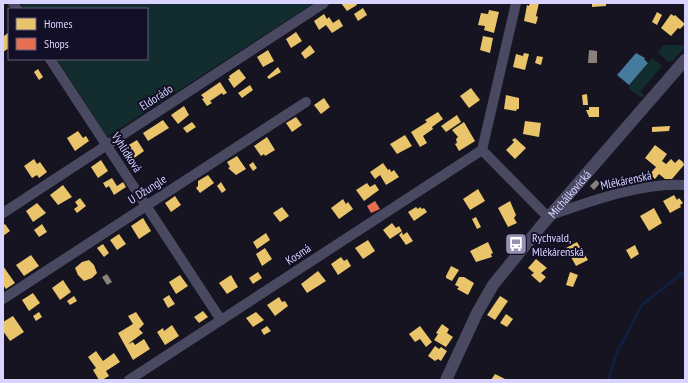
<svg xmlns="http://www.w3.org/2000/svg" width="688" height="383" viewBox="0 0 688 383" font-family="'PT Sans Narrow',sans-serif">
<rect width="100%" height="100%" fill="#161421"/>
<g fill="#132c2d">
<path d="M20 3H314L107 137 57 59H147V9H24Z"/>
<path d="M663 45H685V47L673 61 668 62 658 52Z"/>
<path d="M652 58 662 66 640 92 644 95 642 98 629 89V85Z"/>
</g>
<g fill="#e9c46a">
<path d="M341 3H356L357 5 347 11Z"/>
<path d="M530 3H539L536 16 538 17 536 24 524 21 527 5 529 6Z"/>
<path d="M592 3H606V6L592 7Z"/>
<path d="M363 8 367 15 358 21 354 14Z"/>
<path d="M489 10 499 12 494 33 484 30 485 26 478 25 481 13 488 14Z"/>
<path d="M657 12 662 15 657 25 652 22Z"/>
<path d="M324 14 327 19 329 17 333 23 339 19 343 26 332 33 326 25 319 30 314 21Z"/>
<path d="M671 14 674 16 675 15 685 24 680 29 678 28 671 36 661 28Z"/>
<path d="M9 32V48L3 52V37Z"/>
<path d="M296 32 302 41 291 48 286 39Z"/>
<path d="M483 36 493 38 490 53 480 50Z"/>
<path d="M310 45 315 52 305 59 301 53Z"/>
<path d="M268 50 274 61 263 67 257 57Z"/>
<path d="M524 53 529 54 525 70 513 67 516 54 523 56Z"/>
<path d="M537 56 543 57 541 65 535 63Z"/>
<path d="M278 67 281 72 269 79 267 77Z"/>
<path d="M38 69 43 77 39 80 34 72Z"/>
<path d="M239 69 246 78 234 88 228 79 230 78 229 76Z"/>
<path d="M220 82 227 93 223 95 222 93 210 101 212 103 207 106 202 99 204 98 201 95Z"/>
<path d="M250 85 253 90 242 98 238 93Z"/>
<path d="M471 88 480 100 469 108 460 96Z"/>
<path d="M587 94 588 105H583L582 95Z"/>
<path d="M506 95 519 98V109H517L516 111 504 109Z"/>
<path d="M324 98 330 107 321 114 314 105Z"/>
<path d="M184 106 189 115 178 124 171 115Z"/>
<path d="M589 107H599V117H589L586 110H589Z"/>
<path d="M438 112 443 119 432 127 433 129 423 136 427 143 420 147 411 132 427 122 425 120Z"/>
<path d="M457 115 461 122 446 132 441 126Z"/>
<path d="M296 117 302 125 292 132 286 123Z"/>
<path d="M163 120 169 128 148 141 143 133Z"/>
<path d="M525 121 541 123 539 137 523 134Z"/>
<path d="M192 122 196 127 187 133 183 128Z"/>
<path d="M464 122 475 141 459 151 455 144 457 143 456 139 458 137 452 130Z"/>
<path d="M670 126 669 131 652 132V127Z"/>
<path d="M78 131 83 138 86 136 89 141 75 151 67 138Z"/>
<path d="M405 135 412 146 397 154 390 144Z"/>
<path d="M267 137 275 150 265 156 264 154 261 156 254 146Z"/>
<path d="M515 138 526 148 515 159 506 150 514 142 512 140Z"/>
<path d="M137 140 144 151 130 161 122 149Z"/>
<path d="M655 145 667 154 662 161 666 164 671 159 675 163 679 159 683 162 684 165 672 179H665L659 174 655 179 650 174 656 167 645 158Z"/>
<path d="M237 156 246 169 236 175 228 168 230 167 227 162Z"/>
<path d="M34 159 37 164 40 162 47 172 39 178 37 175 32 178 24 166Z"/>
<path d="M101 160 108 171 98 178 91 167Z"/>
<path d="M253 162 257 168 253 171 249 165Z"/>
<path d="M383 163 388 170 390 169 391 172 394 170 399 177 386 185 380 175 375 179 370 172Z"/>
<path d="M208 175 214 183 200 193 196 188 198 186V181Z"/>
<path d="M112 178 117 186 123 182 126 187 114 195 109 186 106 188 103 183Z"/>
<path d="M221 182 226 190 222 193 217 186Z"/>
<path d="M367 183 370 187 375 184 379 190 364 201 356 190Z"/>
<path d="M63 185 72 197 58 205 50 195Z"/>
<path d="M478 189 485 201 470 210 463 199Z"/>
<path d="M674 195 677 200 679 198 683 203 680 205 681 207 670 213 663 201Z"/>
<path d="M175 196 181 205 171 212 165 203Z"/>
<path d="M80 198 86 206 77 213 74 209 78 206 75 202Z"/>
<path d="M343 199 346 204 348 202 353 209 339 219 331 208Z"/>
<path d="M510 201 516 215 514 218 517 223 508 227 498 208Z"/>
<path d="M37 203 46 213 33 222 26 211Z"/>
<path d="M282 207 289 216 280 222 273 213Z"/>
<path d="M416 207 418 209 420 207 422 209 424 208 427 212 414 221 408 212Z"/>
<path d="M654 208 662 223 649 231 640 216Z"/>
<path d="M476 217 481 227 477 229 472 219Z"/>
<path d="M143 218 151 231 139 239 131 226Z"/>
<path d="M392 223 396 228 399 226 402 231 390 239 383 230Z"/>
<path d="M5 224 10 231 3 236V226Z"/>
<path d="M42 224 47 232 39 237 34 230Z"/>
<path d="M402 232 403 235 407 232 413 241 406 245 399 235Z"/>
<path d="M266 233 270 240 257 249 253 242Z"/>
<path d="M119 234 126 244 117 250 110 240Z"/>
<path d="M368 240 375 251 363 259 355 248Z"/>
<path d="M488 242 493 253 491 254 492 257 476 262 470 251Z"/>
<path d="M577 242 588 260 576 266 566 248Z"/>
<path d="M103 244 109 253 104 257 97 248Z"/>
<path d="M635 245 639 254 631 259 626 250Z"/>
<path d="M265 248 272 259 262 266 256 254Z"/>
<path d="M31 255 39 266 24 276 16 265Z"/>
<path d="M341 257 344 261 347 259 351 266 338 275 331 264Z"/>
<path d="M536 259 547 268 541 273 546 277 540 283 531 275 534 273 528 268Z"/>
<path d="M89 260 94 265 97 273 92 278 84 281 78 275 75 268 82 262Z"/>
<path d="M3 266 15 283 6 289 3 285Z"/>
<path d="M451 266 459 270 452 281 446 278V276Z"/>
<path d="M318 271 326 281 307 293 301 284Z"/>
<path d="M258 272 262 278 253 284 249 278Z"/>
<path d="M570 272 578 275 573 287 566 285Z"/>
<path d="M180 275 188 286 176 294 169 282Z"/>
<path d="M231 275 238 287 227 294 219 283Z"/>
<path d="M459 277H464L474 283 468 295 457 289 459 287 455 285Z"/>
<path d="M63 280 71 292 60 300 52 288Z"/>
<path d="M33 293 40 303 29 311 22 300Z"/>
<path d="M169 295 175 304 168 308 163 299Z"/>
<path d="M74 296 77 301 70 305 67 301Z"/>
<path d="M500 296 508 301 495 320 487 315Z"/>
<path d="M279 297 282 302 285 301 288 306 275 316 267 305Z"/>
<path d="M203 311 208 317 199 323 194 317Z"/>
<path d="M39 312 42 317 36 321 33 316Z"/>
<path d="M136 312 144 324 139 329 143 333 128 344 133 342 135 345 144 339 150 349 133 360 118 333 133 324 128 316Z"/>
<path d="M256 312 264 320 253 327 246 318Z"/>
<path d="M506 314 513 319 507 327 500 323Z"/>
<path d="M13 316 24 332 10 341 3 331V322Z"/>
<path d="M442 324 449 329 447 333 453 337 446 347 434 340 438 334 436 333Z"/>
<path d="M172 325 179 336 165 345 157 332 163 328 164 331Z"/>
<path d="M267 326 271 331 264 335 261 330Z"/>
<path d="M420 326 432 342 426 347 420 339 415 342 409 334Z"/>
<path d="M435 346 439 349 441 347 447 351 441 361 438 359 435 361 428 356Z"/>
<path d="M96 351 103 361 114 353 120 362 106 371 109 376 102 380H99L93 370 96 368 88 357Z"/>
<path d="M495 374 507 380H491Z"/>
</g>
<path fill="#e76f51" d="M375 201 380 209 371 213 367 206Z"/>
<path fill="#457b9d" d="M636 53 645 58 644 59 648 63 629 85 617 75Z"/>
<g fill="#8a817c">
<path d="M589 50 597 51V63H588Z"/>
<path d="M596 180 600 183 594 190 590 186Z"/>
<path d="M107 274 112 282 107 285 102 277Z"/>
</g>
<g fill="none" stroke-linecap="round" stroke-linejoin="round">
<path stroke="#0d2144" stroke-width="2.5" d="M608 380 617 352 642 305 685 271"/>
<g stroke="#4a4962" stroke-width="10">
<path d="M13 3 17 9"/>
<path d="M50 59 221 320"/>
<path d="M482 150 537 206 544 213 551 215C591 201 643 182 685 185"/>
<path d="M3 213 324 3"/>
<path d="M3 299 306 102"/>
<path d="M129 380 482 150 516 3"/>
</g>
<path stroke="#4a4962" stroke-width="12" id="s1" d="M446 380 477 313 493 285 541 226 685 60"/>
</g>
<defs>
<g id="bus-square" transform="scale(1.15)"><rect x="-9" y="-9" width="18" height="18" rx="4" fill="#9591b1" stroke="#130f26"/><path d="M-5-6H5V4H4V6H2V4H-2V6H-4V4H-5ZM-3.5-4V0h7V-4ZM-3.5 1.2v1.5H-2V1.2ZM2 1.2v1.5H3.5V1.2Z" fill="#fff"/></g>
</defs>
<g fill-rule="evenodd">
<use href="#bus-square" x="516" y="244"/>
</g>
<g text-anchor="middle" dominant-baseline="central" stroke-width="4" stroke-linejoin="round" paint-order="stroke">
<g font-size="12" fill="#d9d4ff" stroke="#130f26">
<text transform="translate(156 97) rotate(-33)">Eldorádo</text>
<text transform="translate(127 152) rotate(57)">Vyhlídková</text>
<text transform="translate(626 180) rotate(-12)">Mlékárenská</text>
<text transform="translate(147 189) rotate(-33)">U Džungle</text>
<text stroke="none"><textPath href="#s1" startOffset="225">Michálkovická</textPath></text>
<text transform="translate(298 254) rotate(-33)">Kosmá</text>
</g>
<g font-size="12" fill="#d9d4ff" stroke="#130f26" text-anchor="start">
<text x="532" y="237">Rychvald,<tspan x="532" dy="14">Mlékárenská</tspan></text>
</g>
</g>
<rect width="688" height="383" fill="none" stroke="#d9d4ff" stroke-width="8"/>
<rect x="8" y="8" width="140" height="52" fill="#130f26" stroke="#625e7d"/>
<rect x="16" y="18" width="20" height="12" fill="#e9c46a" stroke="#625e7d"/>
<text x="44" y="28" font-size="12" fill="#d9d4ff">Homes</text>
<rect x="16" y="38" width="20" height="12" fill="#e76f51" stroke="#625e7d"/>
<text x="44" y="48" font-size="12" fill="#d9d4ff">Shops</text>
</svg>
